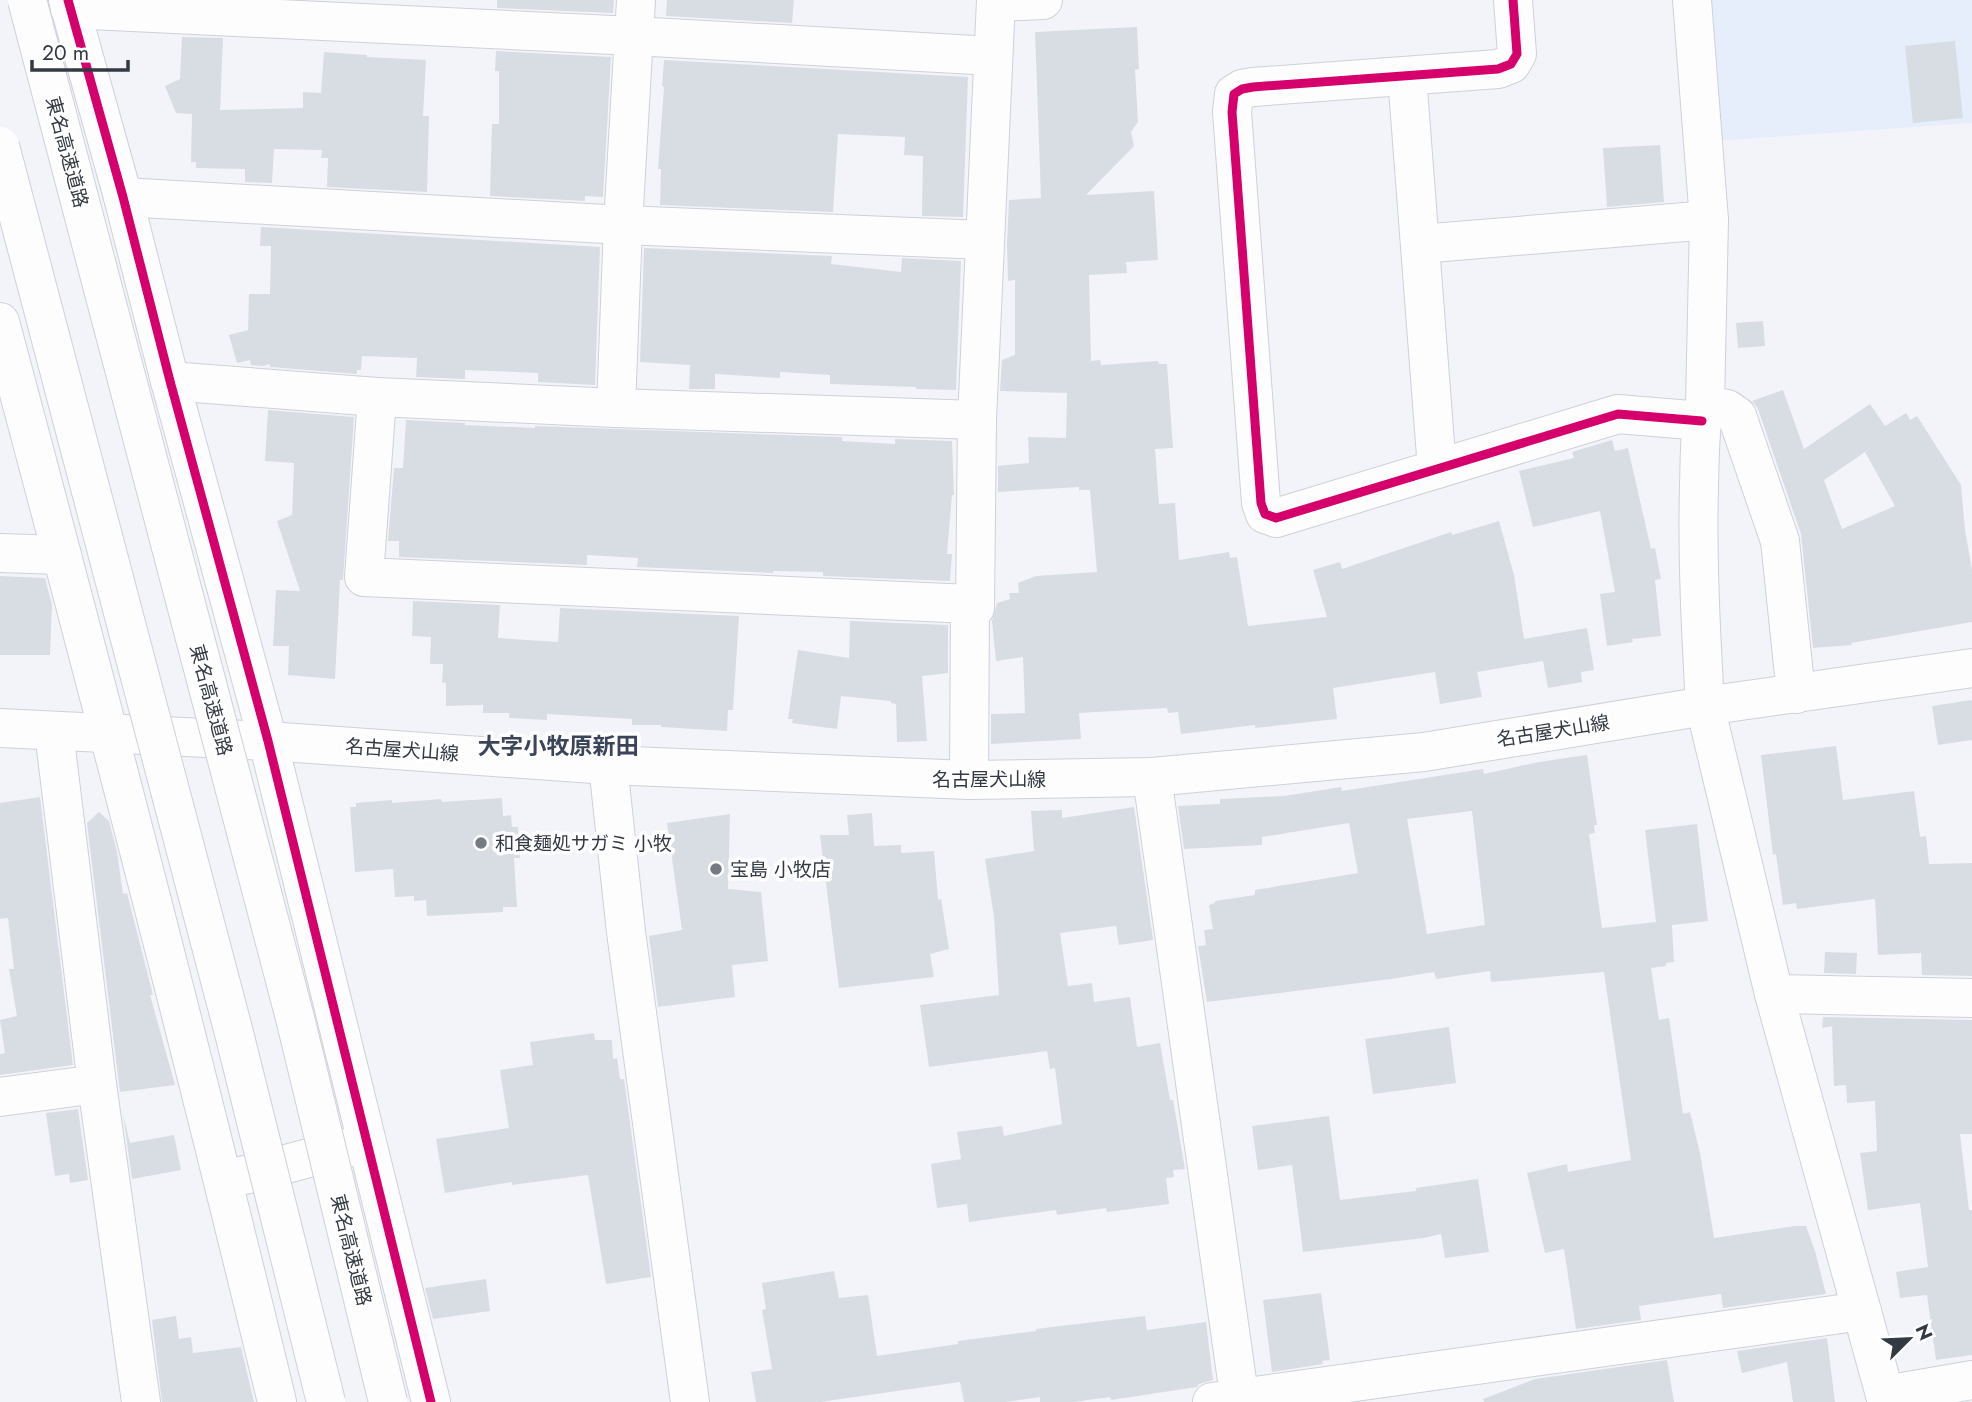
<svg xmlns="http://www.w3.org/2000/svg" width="1972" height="1402" viewBox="0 0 1972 1402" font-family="Jost,'Noto Sans JP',sans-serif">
<rect width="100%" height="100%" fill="#f2f4fa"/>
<path fill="#e6edfb" d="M1703 0H1972V123L1714 141Z"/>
<g fill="#d8dde4" fill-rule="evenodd">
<path d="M497 0H614L613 13 497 8Z"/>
<path d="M667 0H794L792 23 666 16Z"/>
<path d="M1137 27 1139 69 1135 70 1138 122 1131 132 1134 146 1086 195 1154 191 1158 260 1126 262 1127 273 1089 275 1091 361 1100 360 1101 365 1158 361 1159 364H1167L1173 448 1155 449 1159 504 1175 503 1179 560 1229 552 1230 558 1237 557 1248 626 1327 617 1313 570 1340 562 1342 569 1451 532 1452 535 1499 521 1514 575 1524 639 1587 628 1594 670 1581 672 1582 682 1548 688 1543 661 1477 672 1482 697 1440 704 1435 672 1333 688 1337 719 1255 728V725L1181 734 1178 712 1168 713 1167 708 1079 713 1081 739 991 744V714L1025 713 1023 657 996 661 992 621 997 603 1010 599 1009 593H1019L1018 583 1036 576 1097 572 1090 490H1079V487L1061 488 998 492V466L1029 463 1028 437 1066 438 1067 393 1000 391 1002 360 1015 355V280L1008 281 1007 243 1009 200 1041 198 1035 32Z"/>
<path d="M182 37 223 38 220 110 303 108V92L321 93 324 52 367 55V57L426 60 423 116H429L427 192 327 187 328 158H321L322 150 274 149 272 183 245 182V169L196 168V162H191L192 114 176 113 165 86 180 79Z"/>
<path d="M1955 41 1963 118 1913 123 1905 46Z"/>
<path d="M496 51 611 57 603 197 585 196V201L490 196 492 124H499V71H495Z"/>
<path d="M664 60 968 77 963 217 922 216 923 156 904 155 905 137 838 134 833 212 660 205 661 169H658L664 87 662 86Z"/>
<path d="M1660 145 1664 202 1607 207 1603 148Z"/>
<path d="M261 227 600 247 595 385 538 382V373L465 370V379L416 377 417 358 362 356 361 370H357V374L270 367V364L262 366 251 365 250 360 237 363 229 335 248 330 249 294H270L271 246H260Z"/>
<path d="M644 248 832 256 831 264 901 272 902 258 961 261 956 390 916 389V387L830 384V375L780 372V378L715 374V389H689L690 365 640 362Z"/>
<path d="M1763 321 1765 346 1738 348 1736 323Z"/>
<path d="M1783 390 1804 449 1870 404 1885 426 1906 413 1910 420 1917 416 1961 485 1965 530 1972 570V622L1851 643 1852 645 1813 648 1801 534 1758 409 1752 401ZM1865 452 1895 506 1842 529 1824 480Z"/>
<path d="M268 410 354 417 343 580H340L335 679 288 675 289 646H273L276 590 300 591 277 521 292 515 294 463 265 461Z"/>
<path d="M406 420 465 423V425L535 428V426L842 437V441L895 444V439L952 441 954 495H952L947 554H952L950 581 823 576V572L773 571V573L637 567 638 558 587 555V565L399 557V541H388L394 468H403Z"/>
<path d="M1612 440 1615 451 1628 448 1651 549 1655 548 1661 579 1655 580 1661 636 1632 639 1633 642 1607 646 1600 594 1615 592 1600 511 1533 527 1519 471 1574 458 1572 452Z"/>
<path d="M0 576 45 578 52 605 50 655H0Z"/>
<path d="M413 601 500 605 498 638 558 642 560 608 739 616 733 710H728L727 731 661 727V725H632V719L547 714V720L509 718V713H483V705L446 706V683L442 682 443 664H430L431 637 412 636Z"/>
<path d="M850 621 948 625V673L922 676 927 741 897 742 896 704 891 703V701L841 696 837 729 792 723 793 719H788L798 650 849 658Z"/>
<path d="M1972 700V740L1938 745 1932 706Z"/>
<path d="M1836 746 1843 800 1914 791 1920 837 1926 836 1929 864 1972 863V976L1922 975 1921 953 1878 955 1875 899 1797 909 1796 903 1783 905 1776 854 1773 855 1761 755Z"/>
<path d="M1587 755 1597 825H1594L1595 833 1589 834 1602 928 1656 922 1645 830 1697 824 1708 921 1672 925 1674 962 1666 963V966L1651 968 1659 1020 1669 1018 1683 1114 1690 1112 1700 1153 1714 1238 1795 1226H1806L1815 1251 1826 1294 1723 1308 1721 1294 1639 1306 1641 1320 1576 1329 1564 1249 1545 1253 1527 1173 1567 1164 1568 1172 1631 1160 1604 972 1491 982 1490 971 1436 979 1434 972 1391 979 1207 1002 1198 946 1206 945 1204 930 1213 929 1209 905 1215 903V901L1255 895V890L1358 873 1349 823 1262 837V845L1184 849 1178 806 1220 804V799L1284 796 1341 787 1342 791 1483 769 1484 774 1539 762ZM1472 811 1485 925 1427 934 1407 819Z"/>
<path d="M40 797 73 1065 0 1075V1054L5 1053 0 1020 17 1016 9 969H14L8 918 0 919V803Z"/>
<path d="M502 798 503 816 511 815 512 827H518L520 858H514L517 907H503V912L427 916 426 900 414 901V896L395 897 393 869 355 872 350 807H356V803L392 800V803L441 799 442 802Z"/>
<path d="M1134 807 1153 940 1119 945 1116 926 1060 933 1068 986 1092 983 1094 1002 1130 997 1137 1047 1160 1043 1170 1100H1173L1185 1169 1173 1170 1174 1177 1166 1178 1169 1204 1107 1212 1106 1208 1057 1215 1056 1210 969 1222 967 1204 937 1208 931 1164 961 1159 957 1132 1002 1126 1004 1136 1062 1124 1055 1068 1050 1069 1047 1051 929 1067 920 1005 999 995 994 917 985 859 1034 851 1031 811 1062 810V818Z"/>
<path d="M99 812 109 821 117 852 123 894 127 893 153 995H150L175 1085 120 1092 87 823Z"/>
<path d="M872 813 874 846 901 845V853L934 851 938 900 941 899 949 949 930 954 934 977 839 988 820 835H849L847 815Z"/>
<path d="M730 814 728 889 761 892 768 961 732 965 735 997 658 1007 649 936 682 930 667 823Z"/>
<path d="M1825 952 1857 953 1856 974 1824 973Z"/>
<path d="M1823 1017 1972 1020V1134H1960L1969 1210H1972V1355L1936 1360 1927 1295 1900 1298 1896 1272 1928 1267 1920 1203 1868 1210 1860 1153 1877 1151 1875 1101 1847 1103 1846 1085 1834 1086 1832 1026 1822 1028Z"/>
<path d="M1449 1027 1456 1083 1373 1094 1365 1039Z"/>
<path d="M594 1033 595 1040H612L613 1059 617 1058 620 1079H624L651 1277 606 1284 588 1175 512 1185V1182L445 1193 436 1139 509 1128 500 1070 533 1065 530 1042Z"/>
<path d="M78 1109 88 1180 70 1183 69 1174 55 1176 46 1113Z"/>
<path d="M123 1114 130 1143 174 1135 181 1170 132 1179Z"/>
<path d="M1329 1116 1340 1200 1416 1191V1188L1478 1179 1489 1252 1445 1258 1441 1234 1424 1238 1303 1252 1292 1165 1258 1170 1252 1126Z"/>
<path d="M834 1271 839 1298 868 1295 877 1356 958 1344V1341L1036 1331V1329L1145 1316 1147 1330 1206 1322 1213 1380 1199 1384 1197 1387 1111 1400 1110 1397 1074 1402H1040V1397L1006 1402H964L960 1382 820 1402H756L751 1372 772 1369 762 1310 766 1309 762 1283Z"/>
<path d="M486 1279 490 1311 433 1319 425 1288Z"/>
<path d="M1321 1293 1330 1360 1322 1361 1323 1364 1272 1372 1263 1300Z"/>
<path d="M176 1316 179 1339 191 1337 193 1353 241 1347 254 1402H162L152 1320Z"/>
<path d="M1827 1338 1835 1402H1793L1787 1362 1742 1373 1737 1351Z"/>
<path d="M1667 1360 1674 1402H1484L1483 1399 1535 1379Z"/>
</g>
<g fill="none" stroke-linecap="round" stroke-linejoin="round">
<g stroke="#cdd1d8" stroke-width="40">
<g id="minor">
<path d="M68 0 123 197 170 381 268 741 431 1402"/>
<path d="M1513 0 1517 54 1511 64 1498 69 1253 87 1242 89 1234 94 1232 112 1261 503 1265 514 1276 518 1618 414 1702 421"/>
<path d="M1692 0 1709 220 1705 405 1727 409 1737 416 1780 541 1796 694"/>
<path d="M996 2 1043 0"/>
<path d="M70 9 634 36 993 56"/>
<path d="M1407 76 1437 469"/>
<path d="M123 197 623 225 984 240"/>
<path d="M1420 244 1709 220"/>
<path d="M0 322C96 681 190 1041 277 1402"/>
<path d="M170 381 377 397 616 408 977 420"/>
<path d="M377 397 364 577 970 604"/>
<path d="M616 408 623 225 636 0"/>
<path d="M0 553 62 555"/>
<path d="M1705 706C1701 633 1697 559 1699 485 1700 458 1699 431 1705 405"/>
<path d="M54 732 97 1084 141 1402"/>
<path d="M608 765 626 932 690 1402"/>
<path d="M1152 777 1240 1402"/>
<path d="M969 780 970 604 975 608 977 420 996 0"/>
<path d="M1774 994 1972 998"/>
<path d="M0 1097 97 1084"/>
<path d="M237 1177 358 1145"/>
<path d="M1885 1395 1972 1380"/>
<path d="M1212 1402 1862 1311"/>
</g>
</g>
<g stroke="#cdd1d8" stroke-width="40">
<path id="tertiary" d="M1705 706 1774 994 1887 1402"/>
</g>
<g stroke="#cdd1d8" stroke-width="40">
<path id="secondary" d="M0 728 268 741 608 765 969 780 1152 777 1424 752 1705 706 1972 668"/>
</g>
<use href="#minor" stroke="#fdfdfe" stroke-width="38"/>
<use href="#tertiary" stroke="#fdfdfe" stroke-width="38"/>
<use href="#secondary" stroke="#fdfdfe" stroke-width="38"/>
<g stroke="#cdd1d8" stroke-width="40" stroke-linecap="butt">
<g id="motorway-bridge">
<path d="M27 0 295 1018 388 1402"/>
<path d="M0 146 234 1033 326 1402"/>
</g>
</g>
<use href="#motorway-bridge" stroke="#fdfdfe" stroke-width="38"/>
<g stroke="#fff" stroke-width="13">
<g id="cycleway">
<path d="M68 0 123 197 170 381 268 741 431 1402"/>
<path d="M1513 0 1517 54 1511 64 1498 69 1253 87 1242 89 1234 94 1232 112 1261 503 1265 514 1276 518 1618 414 1702 421"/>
</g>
</g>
<use href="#cycleway" stroke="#d6006c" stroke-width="9"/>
</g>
<g fill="#767a83" stroke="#fff" stroke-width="2.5">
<circle cx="481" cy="843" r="7"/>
<circle cx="716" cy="869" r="7"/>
</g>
<g text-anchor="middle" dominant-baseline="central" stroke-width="7" stroke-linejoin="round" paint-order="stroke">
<g font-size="19" fill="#333943" stroke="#fff">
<text transform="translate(67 152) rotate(75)">東名高速道路</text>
<text transform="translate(211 700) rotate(75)">東名高速道路</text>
<text transform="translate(1553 731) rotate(-9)">名古屋犬山線</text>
<text transform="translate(402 750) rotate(4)">名古屋犬山線</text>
<text x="989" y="779">名古屋犬山線</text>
<text transform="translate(351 1250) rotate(76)">東名高速道路</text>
</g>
<g font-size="19" fill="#333943" stroke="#fff" text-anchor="start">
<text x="495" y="843">和食麺処サガミ 小牧</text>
<text x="730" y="869">宝島 小牧店</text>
</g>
<g font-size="23" font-weight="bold" fill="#3a455a" stroke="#fff">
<text x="558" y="746">大字小牧原新田</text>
</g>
</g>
<g transform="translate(1909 1339) rotate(66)" stroke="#ffffff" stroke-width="5" paint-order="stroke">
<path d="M0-5L12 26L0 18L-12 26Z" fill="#333943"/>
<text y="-10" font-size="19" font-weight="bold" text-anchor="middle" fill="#333943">N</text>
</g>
<path d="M32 60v10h96v-10" fill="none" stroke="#333943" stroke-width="3.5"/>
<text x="42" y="60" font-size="21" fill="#333943" stroke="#ffffff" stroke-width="5" paint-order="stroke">20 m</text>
</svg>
